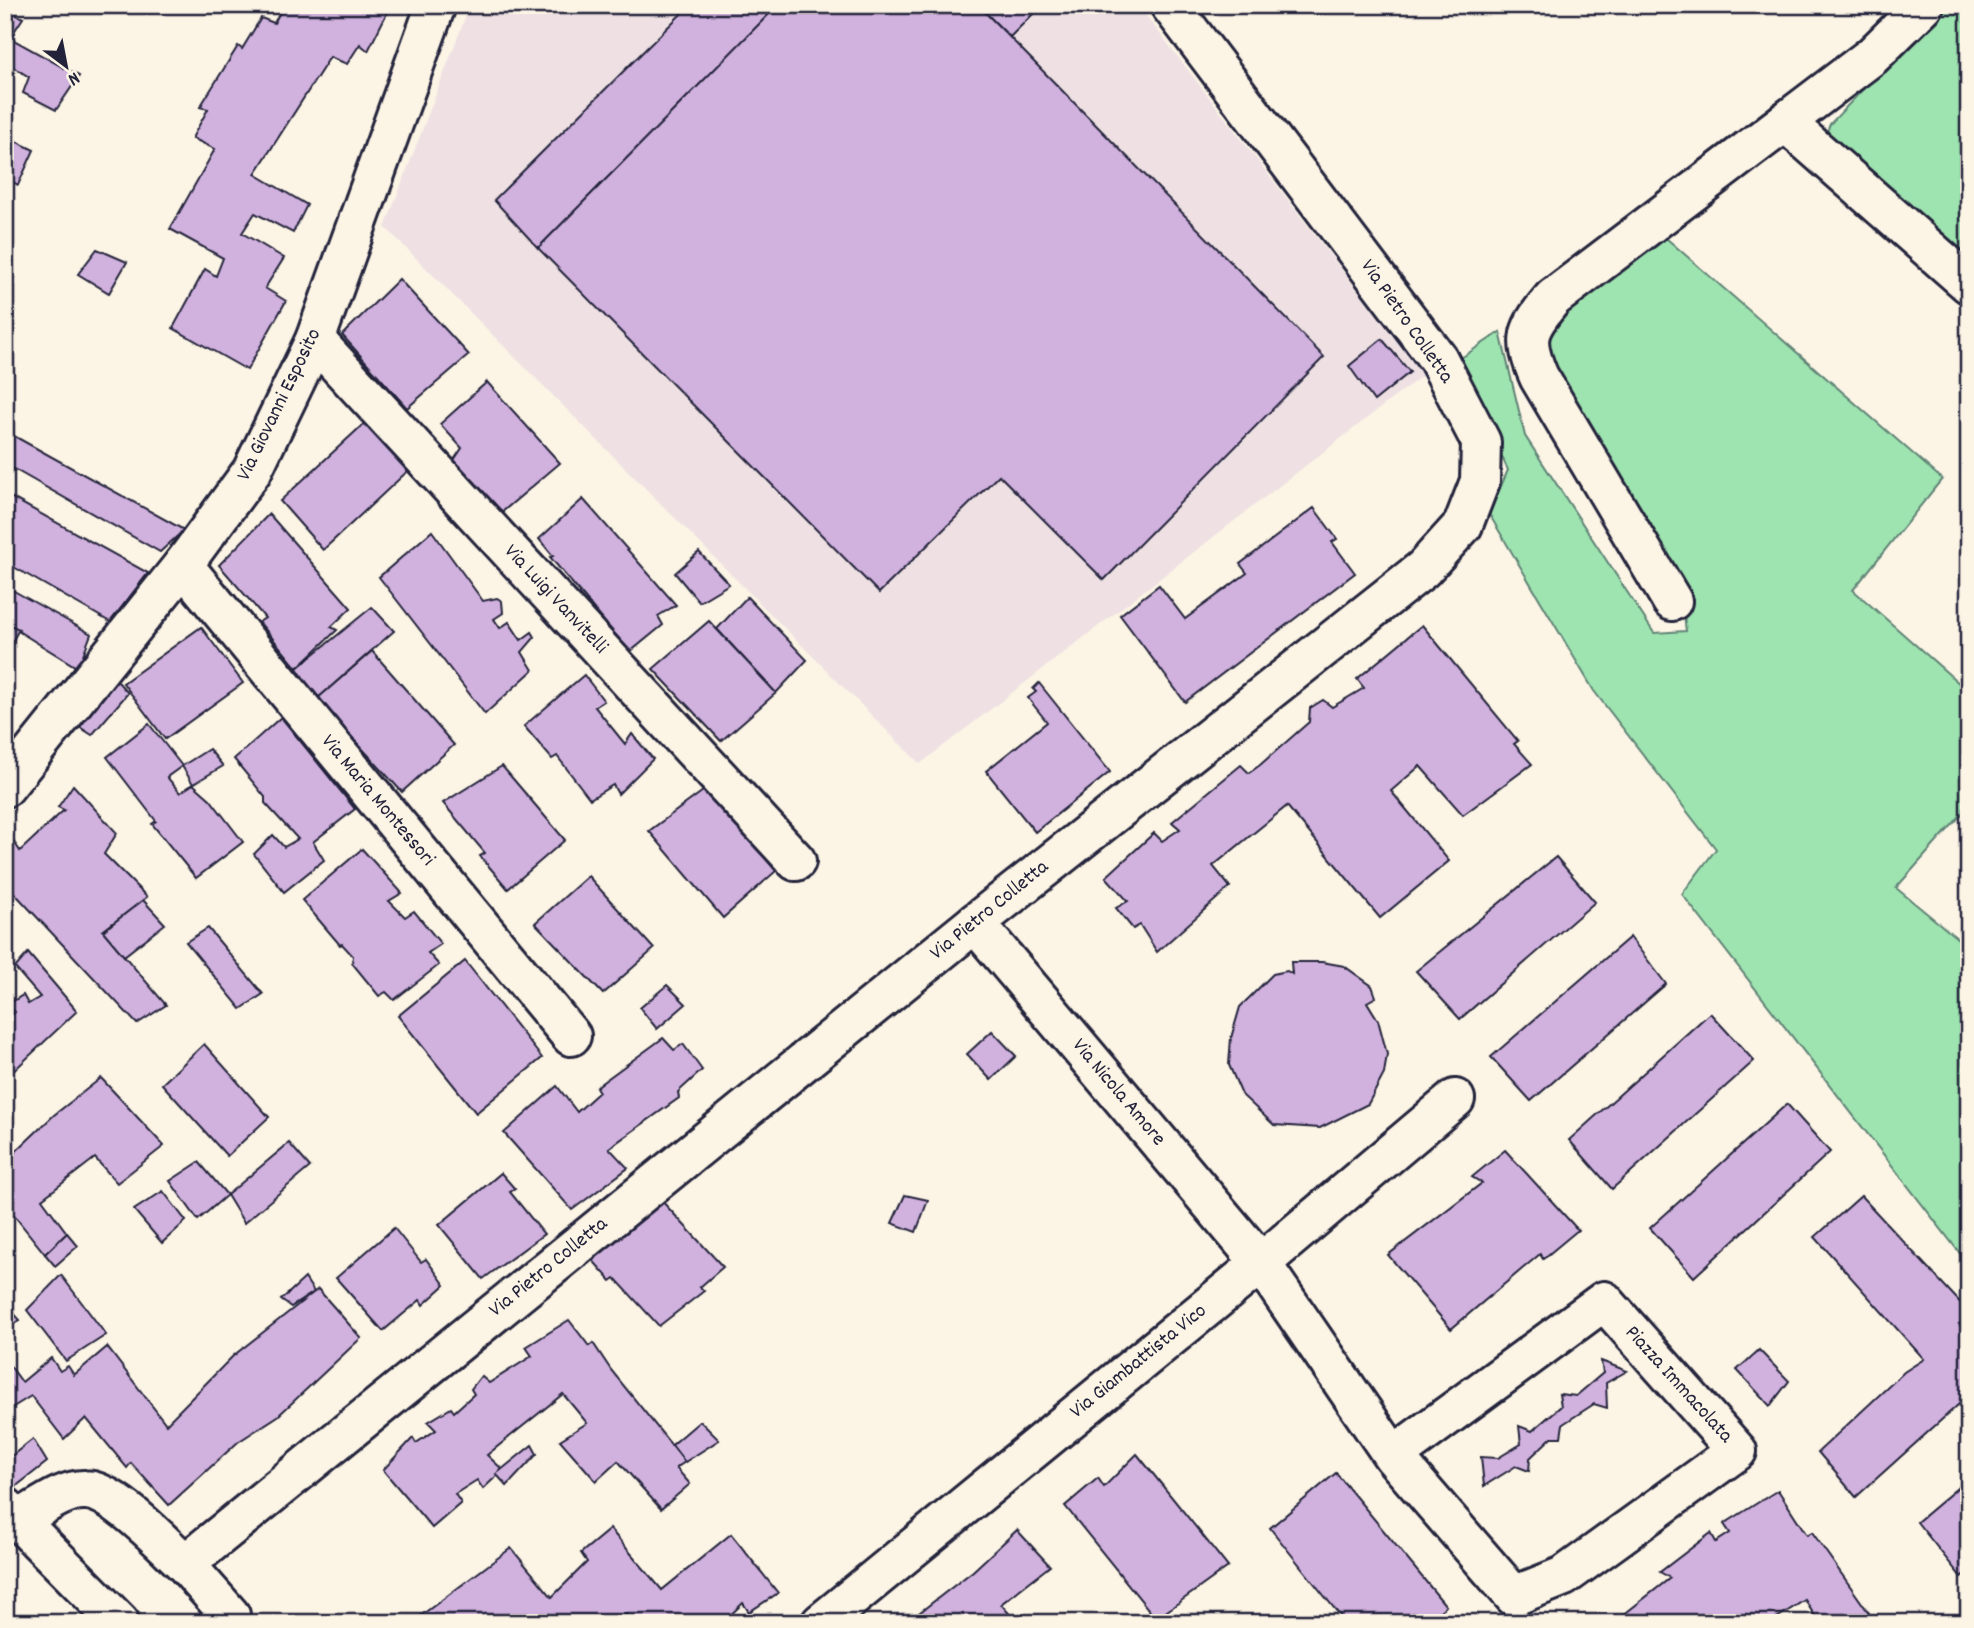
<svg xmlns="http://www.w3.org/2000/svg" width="1974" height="1628" viewBox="0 0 1974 1628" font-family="Dekko,sans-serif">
<rect width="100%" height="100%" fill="#fcf5e5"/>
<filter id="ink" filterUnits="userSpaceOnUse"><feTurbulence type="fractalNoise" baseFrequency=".0143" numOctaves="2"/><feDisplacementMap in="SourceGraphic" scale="14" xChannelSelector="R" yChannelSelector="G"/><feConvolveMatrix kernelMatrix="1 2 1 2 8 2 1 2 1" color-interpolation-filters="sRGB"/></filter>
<g filter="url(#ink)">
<path fill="#efe1e3" d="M470 5H1138L1423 375 920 764 385 227Z"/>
<g fill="#9ee4b0" stroke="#608376" stroke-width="2">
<path d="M1943 5H1969V273L1822 144 1830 124Z"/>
<path d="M1666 238 1942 479 1853 590 1969 692V806L1896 888 1969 948V1265L1682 894 1716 849 1594 691 1489 514 1508 470 1458 360 1500 332 1525 436 1654 633 1686 631 1682 601 1689 592 1669 580 1537 343 1565 304Z"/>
</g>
<g fill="#d1b2de" stroke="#22223b" stroke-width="2">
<path d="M284 5H391L368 51 360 44 347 64 330 57 255 174 307 205 293 233 255 213 242 233 284 258 265 288 286 301 247 370 173 328 205 269 216 276 223 258 170 229 215 149 192 138 208 109 200 107 238 46 242 49 261 18 274 23Z"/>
<path d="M690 5H778L538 248 494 200Z"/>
<path d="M778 5H978L1324 357 1104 580 999 475 879 593 538 248Z"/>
<path d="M978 5H1042L1010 37Z"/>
<path d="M5 9 23 18 10 38 79 76 56 110 23 93 29 77 5 62Z"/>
<path d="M5 136 34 150 18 185 5 177Z"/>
<path d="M97 249 127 262 109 293 78 274Z"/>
<path d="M399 279 469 355 407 408 342 335Z"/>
<path d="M1382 339 1410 372 1374 401 1349 366Z"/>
<path d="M487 382 560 463 502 512 454 460 462 448 440 424Z"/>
<path d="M368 420 411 468 323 550 280 501Z"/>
<path d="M5 431 184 530 160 552 5 464Z"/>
<path d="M5 494 148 573 110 622 5 562Z"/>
<path d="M583 499 676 605 658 616 663 625 630 652 550 557 553 556 539 539Z"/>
<path d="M1314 508 1337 539 1332 542 1355 573 1185 702 1120 615 1159 585 1185 619 1247 573 1240 564Z"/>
<path d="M269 514 351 608 331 627 337 630 297 668 259 622 265 618 219 565Z"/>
<path d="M432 531 483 601 497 598 502 601 503 613 494 619 500 628 509 622 521 640 532 632 535 637 522 652 533 670 485 714 379 577Z"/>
<path d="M699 552 729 584 699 602 675 573Z"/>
<path d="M5 586 91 634 78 668 5 623Z"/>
<path d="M747 597 807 660 776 693 717 629Z"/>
<path d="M372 607 394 631 317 699 297 668Z"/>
<path d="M709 621 776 693 721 741 653 669Z"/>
<path d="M5 623 19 629 5 655Z"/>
<path d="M1422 625 1518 741 1514 744 1532 764 1463 815 1420 766 1391 791 1449 861 1380 918 1287 806 1213 866 1230 887 1157 952 1140 925 1133 929 1116 908 1128 901 1106 877 1154 833 1162 841 1180 829 1172 822 1241 765 1249 773 1260 765 1309 722 1310 708 1323 700 1332 707 1364 688 1357 679Z"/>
<path d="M201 627 243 683 165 739 123 683Z"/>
<path d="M372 651 454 745 402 792 317 699Z"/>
<path d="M110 673 128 693 92 735 72 722Z"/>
<path d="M584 675 604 701 595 707 625 744 632 734 653 759 618 794 613 785 590 799 557 756 552 759 524 726Z"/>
<path d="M1039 683 1110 772 1035 832 986 771 1047 722 1028 698 1036 692 1033 689Z"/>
<path d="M281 717 355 809 313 842 324 860 284 892 254 854 273 835 284 847 298 839 265 803V797L234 759Z"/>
<path d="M149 724 182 766 167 777 180 793 193 784 210 799 243 842 196 878 152 824 156 821 107 757Z"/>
<path d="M209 749 223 766 193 784 182 766Z"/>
<path d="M502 766 565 840 508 889 480 856 485 853 443 803Z"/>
<path d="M73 785 117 833 104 854 147 897 103 931 166 1005 137 1024 5 883V849L14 842 20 851 64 810 58 807Z"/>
<path d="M707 788 776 871 723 918 649 831Z"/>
<path d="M362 849 402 893 389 901 405 917 414 911 441 944 428 953 439 965 394 1000 386 992 379 996 352 963 353 956 342 944 340 945 302 900Z"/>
<path d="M1556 857 1595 902 1460 1019 1416 971Z"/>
<path d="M588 876 654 949 603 994 535 923Z"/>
<path d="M143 900 165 924 124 956 103 931Z"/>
<path d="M208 928 263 994 241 1009 186 942Z"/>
<path d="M1630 937 1666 984 1531 1101 1491 1057Z"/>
<path d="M28 953 77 1011 5 1079V1021L15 1012 7 1005 23 995 28 1004 40 997 15 968Z"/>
<path d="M465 961 542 1058 476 1113 398 1016Z"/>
<path d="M1291 962H1322L1344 966 1372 986 1376 997 1367 1002 1378 1020 1387 1054 1384 1074 1368 1104 1320 1128 1274 1125 1242 1095 1229 1065 1231 1038 1240 1007 1273 974 1287 971 1292 974Z"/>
<path d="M667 985 686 1004 657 1029 640 1008Z"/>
<path d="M1710 1013 1754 1061 1612 1189 1569 1140Z"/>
<path d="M992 1031 1016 1056 991 1080 967 1054Z"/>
<path d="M663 1038 674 1050 683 1044 702 1070 678 1092 679 1098 609 1148 628 1168 572 1210 504 1133 557 1086 577 1112 599 1092 596 1087Z"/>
<path d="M204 1044 269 1117 227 1156 162 1084Z"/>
<path d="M101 1078 164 1146 117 1183 95 1158 42 1199 67 1233 45 1254 5 1204V1145L13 1154 54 1115Z"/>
<path d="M1787 1104 1830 1152 1694 1277 1650 1228Z"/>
<path d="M289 1143 310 1167 244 1223 227 1195Z"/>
<path d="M1505 1150 1578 1230 1543 1259 1540 1254 1451 1329 1388 1255 1482 1183 1472 1177Z"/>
<path d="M199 1162 227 1195 198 1220 170 1181Z"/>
<path d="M501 1173 515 1189 510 1192 544 1234 483 1279 439 1225Z"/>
<path d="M163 1191 186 1221 162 1243 134 1210Z"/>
<path d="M905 1195 928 1200 916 1232 892 1223Z"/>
<path d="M1861 1196 1969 1312V1318L1959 1324 1969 1334V1395L1856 1497 1818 1452 1904 1372 1924 1359 1815 1237Z"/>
<path d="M660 1199 723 1267 700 1287 704 1291 659 1326 615 1278 611 1281 589 1256Z"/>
<path d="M394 1228 421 1262 426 1259 445 1285 423 1305 420 1300 383 1331 336 1278Z"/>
<path d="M67 1233 78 1246 55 1266 45 1254Z"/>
<path d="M61 1275 106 1335 66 1361 27 1310Z"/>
<path d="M305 1278 314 1292 291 1307 281 1300Z"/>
<path d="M318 1289 361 1338 278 1416 238 1442 169 1505 131 1463 127 1468 86 1418 64 1439 31 1396 5 1412V1359L22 1382 51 1358 60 1371 68 1366 74 1375 107 1347 166 1424 233 1356Z"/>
<path d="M9 1308 20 1320 5 1330V1311Z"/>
<path d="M569 1320 589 1346 593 1343 611 1370 685 1462 676 1468 690 1484 661 1509 618 1461 596 1481 560 1440 587 1423 563 1394 487 1455 503 1470 483 1489 477 1480 455 1494 461 1503 432 1528 383 1470 413 1438 416 1443 436 1430 428 1422 451 1408 454 1412 474 1394 471 1389 481 1376 489 1383 532 1356 526 1347Z"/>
<path d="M1759 1350 1789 1381 1770 1406 1737 1370Z"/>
<path d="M1601 1361 1627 1371 1606 1383 1607 1408 1594 1404 1563 1424 1561 1437H1552L1530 1458 1529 1471 1516 1466 1484 1486 1481 1457 1498 1458 1521 1444 1519 1426 1532 1431 1561 1406 1559 1394 1576 1396 1603 1373Z"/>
<path d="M700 1421 719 1440 685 1462 672 1445Z"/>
<path d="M33 1439 47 1462 5 1495V1461Z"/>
<path d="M532 1445 537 1454 507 1486 496 1474Z"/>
<path d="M1137 1454 1228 1567 1156 1619 1065 1506 1098 1478 1104 1487Z"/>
<path d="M1336 1473 1446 1606 1426 1623H1346L1270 1528Z"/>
<path d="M1969 1478V1570L1961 1577 1917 1522Z"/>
<path d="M1778 1490 1807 1535 1812 1532 1876 1623H1819L1805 1600 1769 1623H1613L1670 1578 1660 1572 1711 1533 1716 1542 1730 1533 1724 1524Z"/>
<path d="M610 1529 662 1590 731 1534 778 1593 749 1612 743 1603 722 1623H634L626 1614 617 1623H411L511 1548 552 1597 587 1562 581 1553Z"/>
<path d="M1017 1530 1050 1566 1001 1604 1017 1623H906L973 1571Z"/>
</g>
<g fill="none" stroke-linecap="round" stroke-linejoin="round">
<g stroke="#22223b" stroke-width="44">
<g id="street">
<path d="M1785 122 1969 284"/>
<path d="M315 340 796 861"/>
<path d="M183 565 571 1036"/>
<path d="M1672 601 1539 377C1522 338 1527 329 1553 298L1872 56 1924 5"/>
<path d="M5 787 183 565 252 471 315 340 436 5"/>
<path d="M975 923 1261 1263 1393 1456 1514 1596 1564 1576 1737 1451 1604 1301 1393 1456"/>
<path d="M5 1507 120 1623"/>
<path d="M20 1519C39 1509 63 1489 85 1490 114 1490 163 1544 185 1564L975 923 1423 569 1463 525 1480 481 1481 442 1438 359 1170 5"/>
<path d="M185 1564 230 1615"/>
<path d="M821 1623 1261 1263 1455 1099"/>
</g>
</g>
<use href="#street" stroke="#fcf5e5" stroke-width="38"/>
</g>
</g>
<g text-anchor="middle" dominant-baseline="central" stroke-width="7" stroke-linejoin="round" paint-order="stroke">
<g font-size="21" fill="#22223b" stroke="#fcf5e5">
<text transform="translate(1406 322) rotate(55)">Via Pietro Colletta</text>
<text transform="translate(280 405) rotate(-64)">Via Giovanni Esposito</text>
<text transform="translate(555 600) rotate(47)">Via Luigi Vanvitelli</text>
<text transform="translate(377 801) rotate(50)">Via Maria Montessori</text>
<text transform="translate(990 911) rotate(-39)">Via Pietro Colletta</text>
<text transform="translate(1118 1093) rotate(50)">Via Nicola Amore</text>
<text transform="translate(549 1268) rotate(-39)">Via Pietro Colletta</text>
<text transform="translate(1139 1362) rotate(-39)">Via Giambattista Vico</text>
<text transform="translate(1678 1385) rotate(48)">Piazza Immacolata</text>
</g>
</g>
<rect width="1974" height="1628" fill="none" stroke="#fcf5e5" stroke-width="28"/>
<rect x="14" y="14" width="1946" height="1600" fill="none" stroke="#22223b" stroke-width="2.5" filter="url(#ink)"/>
<g transform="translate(66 66) rotate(148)" stroke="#fcf5e5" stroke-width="5" paint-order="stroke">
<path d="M0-5L12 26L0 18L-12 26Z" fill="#22223b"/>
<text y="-10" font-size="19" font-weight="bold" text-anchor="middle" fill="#22223b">N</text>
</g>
</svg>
